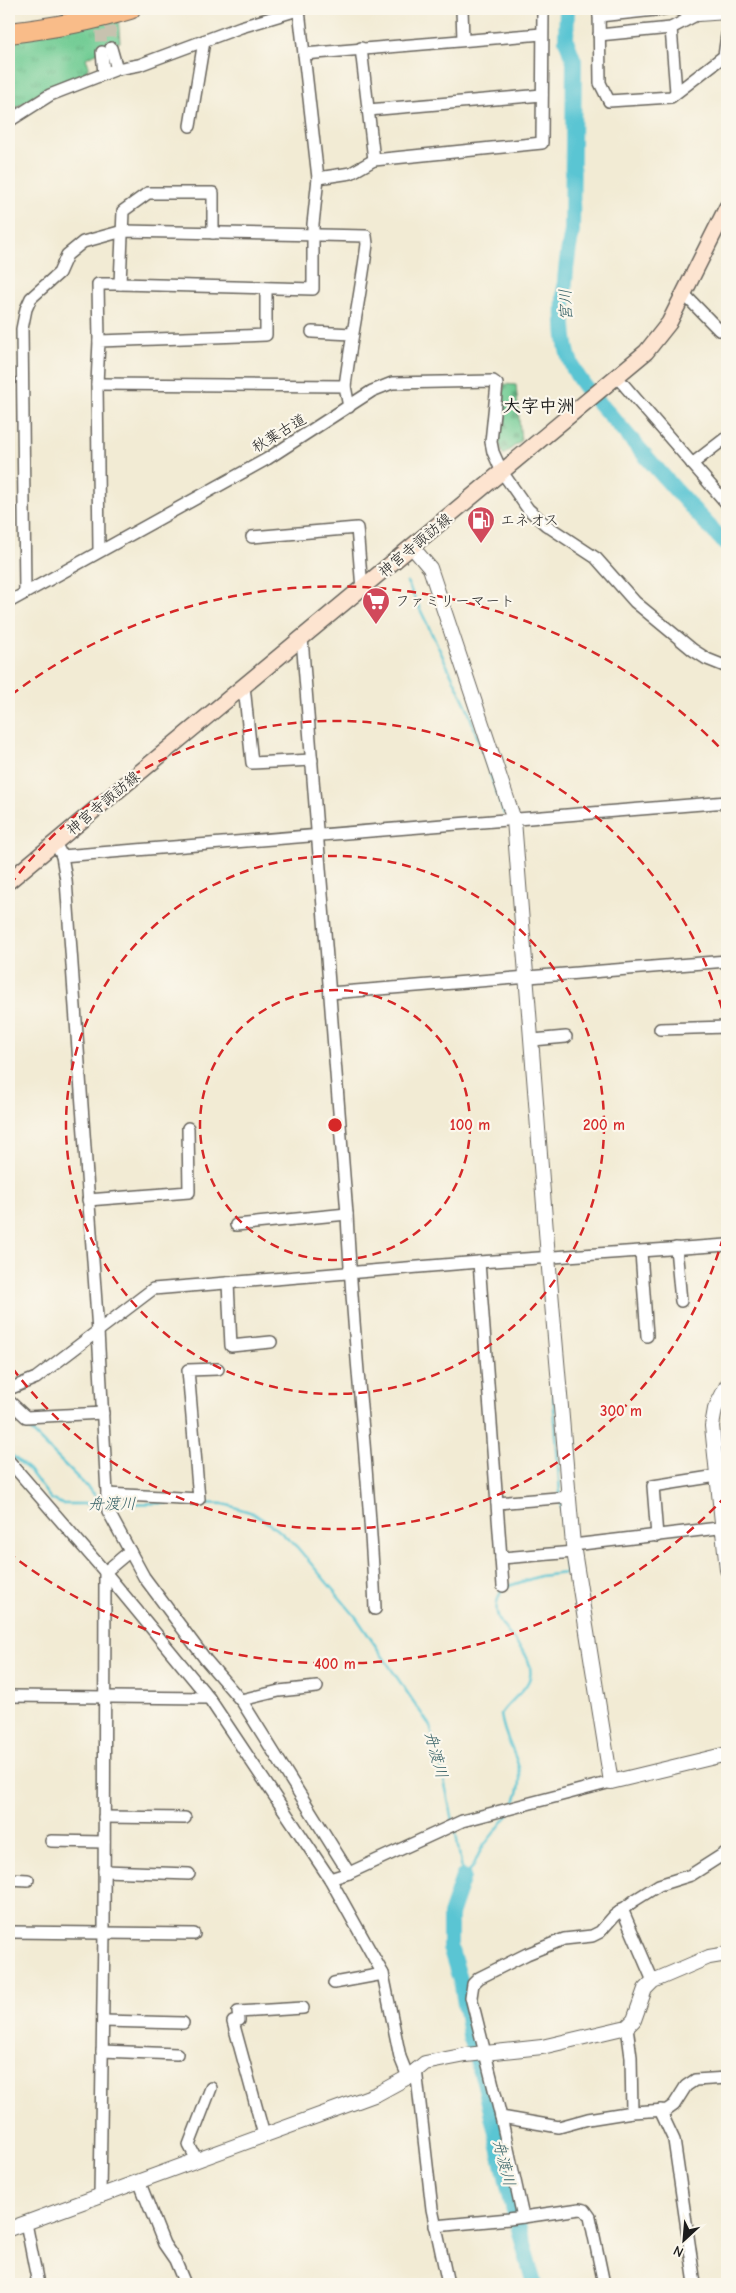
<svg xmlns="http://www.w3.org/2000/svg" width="736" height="2293" viewBox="0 0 736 2293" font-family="'Comic Neue','Klee One',sans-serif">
<defs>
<pattern id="grass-tufts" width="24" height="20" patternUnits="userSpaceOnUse" patternTransform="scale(1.25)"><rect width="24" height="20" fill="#72cc94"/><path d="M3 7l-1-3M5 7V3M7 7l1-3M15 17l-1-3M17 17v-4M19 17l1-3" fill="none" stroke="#62af7f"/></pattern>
<pattern id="cemetery-stones" width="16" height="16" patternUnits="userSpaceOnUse" patternTransform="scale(1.25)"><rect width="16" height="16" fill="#72cc94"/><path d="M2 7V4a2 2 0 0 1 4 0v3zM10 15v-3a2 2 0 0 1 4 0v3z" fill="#62af7f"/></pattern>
</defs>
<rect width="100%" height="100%" fill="#fbf7ec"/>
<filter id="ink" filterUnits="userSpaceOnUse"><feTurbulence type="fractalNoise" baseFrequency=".02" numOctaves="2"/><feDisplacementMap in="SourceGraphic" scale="10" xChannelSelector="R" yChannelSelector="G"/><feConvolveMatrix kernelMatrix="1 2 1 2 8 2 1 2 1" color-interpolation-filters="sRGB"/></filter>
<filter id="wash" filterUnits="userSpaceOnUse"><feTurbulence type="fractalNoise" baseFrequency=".0096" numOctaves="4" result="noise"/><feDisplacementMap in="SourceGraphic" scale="20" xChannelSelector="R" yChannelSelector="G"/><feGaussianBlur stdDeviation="1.12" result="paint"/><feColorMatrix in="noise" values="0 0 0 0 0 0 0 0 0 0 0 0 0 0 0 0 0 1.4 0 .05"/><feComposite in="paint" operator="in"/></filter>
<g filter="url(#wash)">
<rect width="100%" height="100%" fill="#f2ebd4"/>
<path fill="url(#grass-tufts)" stroke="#477458" d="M118 16 120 42 86 58 89 66 86 72 44 90 9 112V39Z"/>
<path fill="url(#cemetery-stones)" stroke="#477458" d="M504 384 516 385 521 441 503 455 499 442Z"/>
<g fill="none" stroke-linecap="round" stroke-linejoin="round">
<g stroke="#5ac5d3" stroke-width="2.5">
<path d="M407 582 467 707 504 814"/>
<path d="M553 1392 560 1494"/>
<path d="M13 1413 94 1494 100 1504"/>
<path d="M9 1453 29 1470 51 1499 62 1504H103"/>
<path d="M561 1502 564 1545"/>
<path d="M201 1503 224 1504 253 1513 277 1529 297 1547 356 1617 430 1726 439 1757 453 1821"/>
<path d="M111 1504 168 1503"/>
<path d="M506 1587 540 1576 566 1573 565 1560"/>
<path d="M502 1590C479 1629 536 1642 530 1677 527 1690 508 1702 501 1714 505 1751 531 1763 515 1802"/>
<path d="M455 1828 463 1877"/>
<path d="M463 1877 473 1867 481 1849 509 1814"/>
</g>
<g stroke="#5ac5d3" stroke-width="16">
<path d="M567 9 566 40 574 61 572 231C565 265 558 331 571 363 580 386 602 405 617 423 653 465 689 506 727 545"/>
<path d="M463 1877 450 1915V1947L462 1986 471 2041 484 2081 513 2207 534 2284"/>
</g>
</g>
</g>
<g filter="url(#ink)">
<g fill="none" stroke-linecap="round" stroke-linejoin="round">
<g stroke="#c7c2af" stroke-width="11" stroke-dasharray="11 5.5" stroke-linecap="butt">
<path d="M110 10 111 48"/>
<path d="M100 14 102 52"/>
</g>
<g stroke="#67645c" stroke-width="14">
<g id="minor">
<path d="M462 9 463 40"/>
<path d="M599 9 600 83 609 101 671 97 724 56 727 35"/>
<path d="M678 9 698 14"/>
<path d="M599 16 664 9"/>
<path d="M671 28 676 92"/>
<path d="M599 35 671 28 698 14"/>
<path d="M111 48 117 69"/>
<path d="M361 48 374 160"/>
<path d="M102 52 104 74"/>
<path d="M304 54 542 34"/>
<path d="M368 110 542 95"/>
<path d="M9 121 50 95 117 69 139 65 241 27 301 9"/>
<path d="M190 126 204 41"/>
<path d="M318 178 351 173 374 160 542 143 543 9"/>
<path d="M213 233V193H148L123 211 120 284 313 289V224L318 178 299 10"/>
<path d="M684 294 719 330 727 327"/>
<path d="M312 332 352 334"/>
<path d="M99 341 98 284H120"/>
<path d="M617 377 727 504"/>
<path d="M97 384 345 386 349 407"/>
<path d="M692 464 727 437"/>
<path d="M252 537 357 528 362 589"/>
<path d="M99 550 97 384 99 341 266 335V288"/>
<path d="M25 593 22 329 26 309 31 298 59 273 67 255 83 242 123 231 366 236 367 244C361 292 351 339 345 386"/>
<path d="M9 602 267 459 372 391 392 383 493 381 497 384 491 442 493 452 502 472 528 509 546 525 596 558 635 602 693 650 707 659 727 667"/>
<path d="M302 638 347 1214C353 1346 370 1477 375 1609"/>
<path d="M244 686 252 763 312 760"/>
<path d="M55 843 62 856 66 880 98 1331 108 1511 144 1577 206 1660 243 1703 349 1873"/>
<path d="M62 856 727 802"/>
<path d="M330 993 727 961"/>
<path d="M660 1029 727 1027"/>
<path d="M533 1040 566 1037"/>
<path d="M88 1200 189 1192 188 1128"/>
<path d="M236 1225 347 1214"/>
<path d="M676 1248 681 1301"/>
<path d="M641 1252 647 1336"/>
<path d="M479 1262 501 1558 574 1552"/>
<path d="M228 1283 231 1346 271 1342"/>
<path d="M9 1389 36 1378 153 1289 479 1262 727 1245"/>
<path d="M9 1401 26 1417 103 1413"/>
<path d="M9 1461 105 1572 209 1698 330 1879 383 1974 400 2057 408 2077"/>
<path d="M107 1494 199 1499 188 1370 218 1369"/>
<path d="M497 1503 569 1497"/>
<path d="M657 1536 653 1486 717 1476"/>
<path d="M573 1545 727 1527"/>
<path d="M501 1558 503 1586"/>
<path d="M105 1572 130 1551"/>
<path d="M9 1696 209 1698"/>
<path d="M241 1700 279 1691 317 1687"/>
<path d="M104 1817 185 1818"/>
<path d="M51 1841 104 1842"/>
<path d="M727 1852 691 1875 659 1885 635 1900 614 1916 600 1932 592 1936 564 1939 527 1954 479 1978 473 1984 471 1997 501 2117 559 2127 588 2119 632 2112 667 2110 674 2105 686 2086 695 2080 727 2078"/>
<path d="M104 1871 189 1874"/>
<path d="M9 1879 28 1880"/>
<path d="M330 1879 349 1873 462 1821 611 1782"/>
<path d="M622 1909 653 1981"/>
<path d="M9 1932 194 1934"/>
<path d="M334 1983 383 1974"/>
<path d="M103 2021 183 2023"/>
<path d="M627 2027 631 2057 632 2112"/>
<path d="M102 2051 177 2054"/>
<path d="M416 2069 432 2209 448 2284"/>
<path d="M660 2110 674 2140 695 2284"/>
<path d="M501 2117 523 2217"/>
<path d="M264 2135 233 2022 239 2020 238 2012 303 2008"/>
<path d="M197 2160 189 2145 211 2088"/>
<path d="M139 2181 164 2244 175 2260 185 2284"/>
<path d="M100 2195 104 1933 105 1572"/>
<path d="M26 2223 38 2284"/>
<path d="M435 2226 509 2219 580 2209 585 2210 590 2217 604 2284"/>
</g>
</g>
<g stroke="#67645c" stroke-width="16">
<g id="tertiary">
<path d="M698 14 727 12"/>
<path d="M413 548 430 568 514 820 548 1257 573 1545 611 1782 727 1754"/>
<path d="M727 1385 715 1409 712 1426 727 1570"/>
<path d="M9 2229 377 2094 408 2077 425 2063 466 2055 542 2047 627 2027 634 2020 645 1989 653 1981 709 1957 727 1954"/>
</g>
</g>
<g stroke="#67645c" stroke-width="18">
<path id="secondary" d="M9 881 646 352 669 323 727 207"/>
</g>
<g stroke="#67645c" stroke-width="22">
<path id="motorway" d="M9 33C52 28 88 22 130 9"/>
</g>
<use href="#minor" stroke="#fff" stroke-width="11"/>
<use href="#tertiary" stroke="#fff" stroke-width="14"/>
<use href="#secondary" stroke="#fde4d0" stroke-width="15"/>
<use href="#motorway" stroke="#f9bc89" stroke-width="20"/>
</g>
</g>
<g fill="none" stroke="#d62828" stroke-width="2.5" stroke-dasharray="9 6">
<circle cx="335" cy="1125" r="135"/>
<circle cx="335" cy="1125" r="269"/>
<path d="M727 1223A404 404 0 0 1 10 1365M10 885A404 404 0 0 1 727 1027"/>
<path d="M726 1496A539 539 0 0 1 11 1555M11 695A539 539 0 0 1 726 754"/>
</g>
<defs>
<g id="fuel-pin" transform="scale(1.4375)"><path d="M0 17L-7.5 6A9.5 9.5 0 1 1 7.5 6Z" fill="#d1495b" stroke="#fbf7ec"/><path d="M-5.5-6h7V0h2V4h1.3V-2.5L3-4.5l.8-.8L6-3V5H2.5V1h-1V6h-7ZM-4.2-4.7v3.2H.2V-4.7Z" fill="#fff"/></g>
<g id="supermarket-pin" transform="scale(1.4375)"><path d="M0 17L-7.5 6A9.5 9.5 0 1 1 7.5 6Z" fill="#d1495b" stroke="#fbf7ec"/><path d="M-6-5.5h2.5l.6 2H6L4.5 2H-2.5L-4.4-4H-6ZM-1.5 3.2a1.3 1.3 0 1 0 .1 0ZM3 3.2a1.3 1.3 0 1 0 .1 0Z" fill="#fff"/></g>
</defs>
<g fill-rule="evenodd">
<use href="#fuel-pin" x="481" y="520"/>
<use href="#supermarket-pin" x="376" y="601"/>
</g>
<g text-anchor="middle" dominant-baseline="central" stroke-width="4.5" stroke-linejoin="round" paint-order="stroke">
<g font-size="15" fill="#1c1c1c" stroke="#fbf7ec">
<text transform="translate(279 433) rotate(-31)">秋葉古道</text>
<text transform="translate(415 545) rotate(-40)">神宮寺諏訪線</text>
<text transform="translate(103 803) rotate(-40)">神宮寺諏訪線</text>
</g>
<g font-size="15" fill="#1c1c1c" stroke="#fbf7ec" text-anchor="start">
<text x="500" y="520">エネオス</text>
<text x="395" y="601">ファミリーマート</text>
</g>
<g font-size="16" font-style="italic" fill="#356065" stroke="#fbf7ec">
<text transform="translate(566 305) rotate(-92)">宮川</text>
<text x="112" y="1504">舟渡川</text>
<text transform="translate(436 1755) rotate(75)">舟渡川</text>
<text transform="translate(504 2163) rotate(76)">舟渡川</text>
</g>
<g font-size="18" font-weight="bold" fill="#1c1c1c" stroke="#fbf7ec">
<text x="539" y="406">大字中洲</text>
</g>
</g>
<circle cx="335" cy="1125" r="8" fill="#d62828" stroke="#fbf7ec" stroke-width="2.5"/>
<g font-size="15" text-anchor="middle" font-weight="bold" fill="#d62828" stroke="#fbf7ec" stroke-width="4.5" stroke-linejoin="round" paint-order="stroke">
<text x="470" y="1130">100 m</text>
<text x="604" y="1130">200 m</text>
<text x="621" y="1416">300 m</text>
<text x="335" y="1669">400 m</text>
</g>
<rect width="736" height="2293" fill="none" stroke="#fbf7ec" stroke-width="30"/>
<g transform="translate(684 2240) rotate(206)" stroke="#fbf7ec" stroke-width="4" paint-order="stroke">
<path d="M0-4L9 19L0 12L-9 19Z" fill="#1c1c1c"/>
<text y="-8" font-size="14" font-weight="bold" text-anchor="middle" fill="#1c1c1c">N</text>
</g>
</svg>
